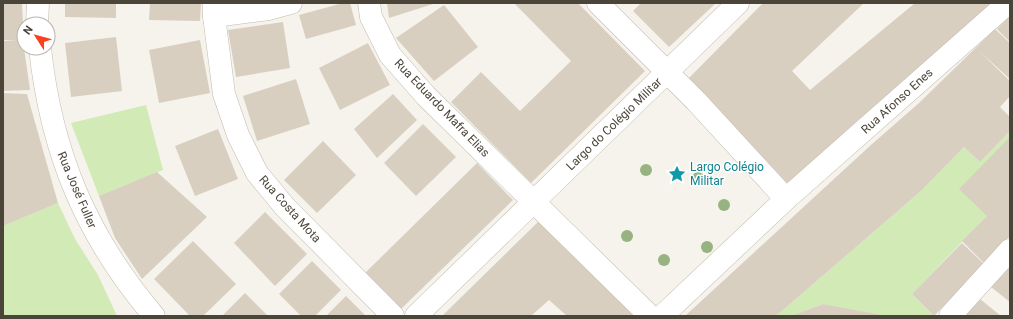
<svg xmlns="http://www.w3.org/2000/svg" width="1013" height="319" viewBox="0 0 1013 319" font-family="Roboto,sans-serif">
<rect width="100%" height="100%" fill="#f6f3ec"/>
<g fill="#d2eab5">
<path d="M146 105 163 170 99 196 71 123Z"/>
<path d="M1010 131V137L987 216 912 294 934 316H885L823 304 792 316H776L921 191 964 147 980 162Z"/>
<path d="M58 203 75 239 98 275 117 316H3V226Z"/>
</g>
<g fill="#d8cfc1">
<path d="M3 3H22L24 48 30 90 3 91V41H17L3 40Z"/>
<path d="M65 3H116V18L65 17Z"/>
<path d="M150 3H201L200 21 149 20Z"/>
<path d="M343 3H350L356 25 306 39 299 15Z"/>
<path d="M387 3H436L389 18Z"/>
<path d="M514 3H578L645 71 531 183 451 102 481 72 520 111 571 61Z"/>
<path d="M641 3H716L669 47 633 11Z"/>
<path d="M763 3H864L792 71 810 90 915 3H993L923 65 857 121 788 184 689 78Z"/>
<path d="M444 5 478 47 434 81 396 38Z"/>
<path d="M1010 16V42L997 29Z"/>
<path d="M283 22 290 68 236 77 228 30Z"/>
<path d="M995 29 1010 43V79L979 51 1010 81V96L1000 107 1010 117V131L980 162 964 147 921 191 776 316H685L872 144 919 103Z"/>
<path d="M116 37 122 91 71 97 65 43Z"/>
<path d="M200 40 210 93 159 103 149 50Z"/>
<path d="M368 43 390 85 340 110 319 68Z"/>
<path d="M296 79 310 124 257 141 243 96Z"/>
<path d="M3 93 27 94 58 203 3 226Z"/>
<path d="M393 94 417 120 377 158 354 129Z"/>
<path d="M423 124 456 157 416 196 384 163Z"/>
<path d="M218 129 238 179 195 196 175 146Z"/>
<path d="M1010 137V236L984 263 962 241 987 216 959 189Z"/>
<path d="M323 141 356 175 317 213 284 180Z"/>
<path d="M477 163 513 200 401 309 365 273Z"/>
<path d="M157 172 207 217 142 279 115 238 99 196Z"/>
<path d="M265 212 307 254 275 286 234 243Z"/>
<path d="M539 221 638 316H567L549 300 531 316H442Z"/>
<path d="M193 241 236 284 203 316H190L154 279Z"/>
<path d="M962 243 984 264 934 316 912 294Z"/>
<path d="M312 261 341 290 315 316H301L279 294Z"/>
<path d="M1010 267V302L991 287Z"/>
<path d="M245 293 268 316H222Z"/>
<path d="M346 296 366 316H326Z"/>
<path d="M980 299 1001 316H965Z"/>
<path d="M823 304 882 315V316H791Z"/>
</g>
<g fill="none" stroke-linecap="round" stroke-linejoin="round">
<g stroke="#c2bbae" stroke-width="23">
<g id="minor">
<path d="M214 3V16L224 94 238 135 257 173 285 207 393 316"/>
<path d="M369 3 371 17 390 55 426 96 650 316"/>
<path d="M598 3 696 101 786 199"/>
<path d="M214 16 269 9 291 3"/>
<path d="M37 24 38 3"/>
<path d="M40 48C51 152 86 236 154 316"/>
<path d="M416 316 738 3"/>
<path d="M662 316 786 199 1008 3"/>
<path d="M950 316 1010 250"/>
</g>
</g>
<use href="#minor" stroke="#fff" stroke-width="22"/>
</g>
<g fill="#97b381">
<circle cx="646" cy="170" r="6"/>
<circle cx="698" cy="178" r="6"/>
<circle cx="724" cy="205" r="6"/>
<circle cx="627" cy="236" r="6"/>
<circle cx="707" cy="247" r="6"/>
<circle cx="664" cy="260" r="6"/>
</g>
<defs>
<g id="sight-bare" transform="scale(1.38)"><path d="M0-6L1.8-2.2L6-1.7L2.9 1.2L3.7 5.4L0 3.3L-3.7 5.4L-2.9 1.2L-6-1.7L-1.8-2.2Z" fill="#0f9aa8" stroke="#fff" stroke-width="2.5" paint-order="stroke"/></g>
</defs>
<g fill-rule="evenodd">
<use href="#sight-bare" x="677" y="174"/>
</g>
<g text-anchor="middle" dominant-baseline="central" stroke-width="3" stroke-linejoin="round" paint-order="stroke">
<g font-size="12" fill="#4b4439" stroke="#fff">
<text transform="translate(897 101) rotate(-42)">Rua Afonso Enes</text>
<text transform="translate(442 108) rotate(46)">Rua Eduardo Mafra Elias</text>
<text transform="translate(614 124) rotate(-44)">Largo do Colégio Militar</text>
<text transform="translate(77 190) rotate(67)">Rua José Fuller</text>
<text transform="translate(290 209) rotate(48)">Rua Costa Mota</text>
</g>
<g font-size="12" fill="#0d838f" stroke="#fff" text-anchor="start">
<text x="690" y="167">Largo Colégio<tspan x="690" dy="14">Militar</tspan></text>
</g>
</g>
<rect width="1013" height="319" fill="none" stroke="#4b4439" stroke-width="8"/>
<g transform="translate(36 36) rotate(306)"><circle r="19" fill="#ffffff" stroke="#b7b4b0"/>
<path d="M0-3L7 15L0 10L-7 15Z" fill="#fc3f1d"/>
<text y="-6" font-size="11" font-weight="bold" text-anchor="middle" fill="#4b4439">N</text>
</g>
</svg>
